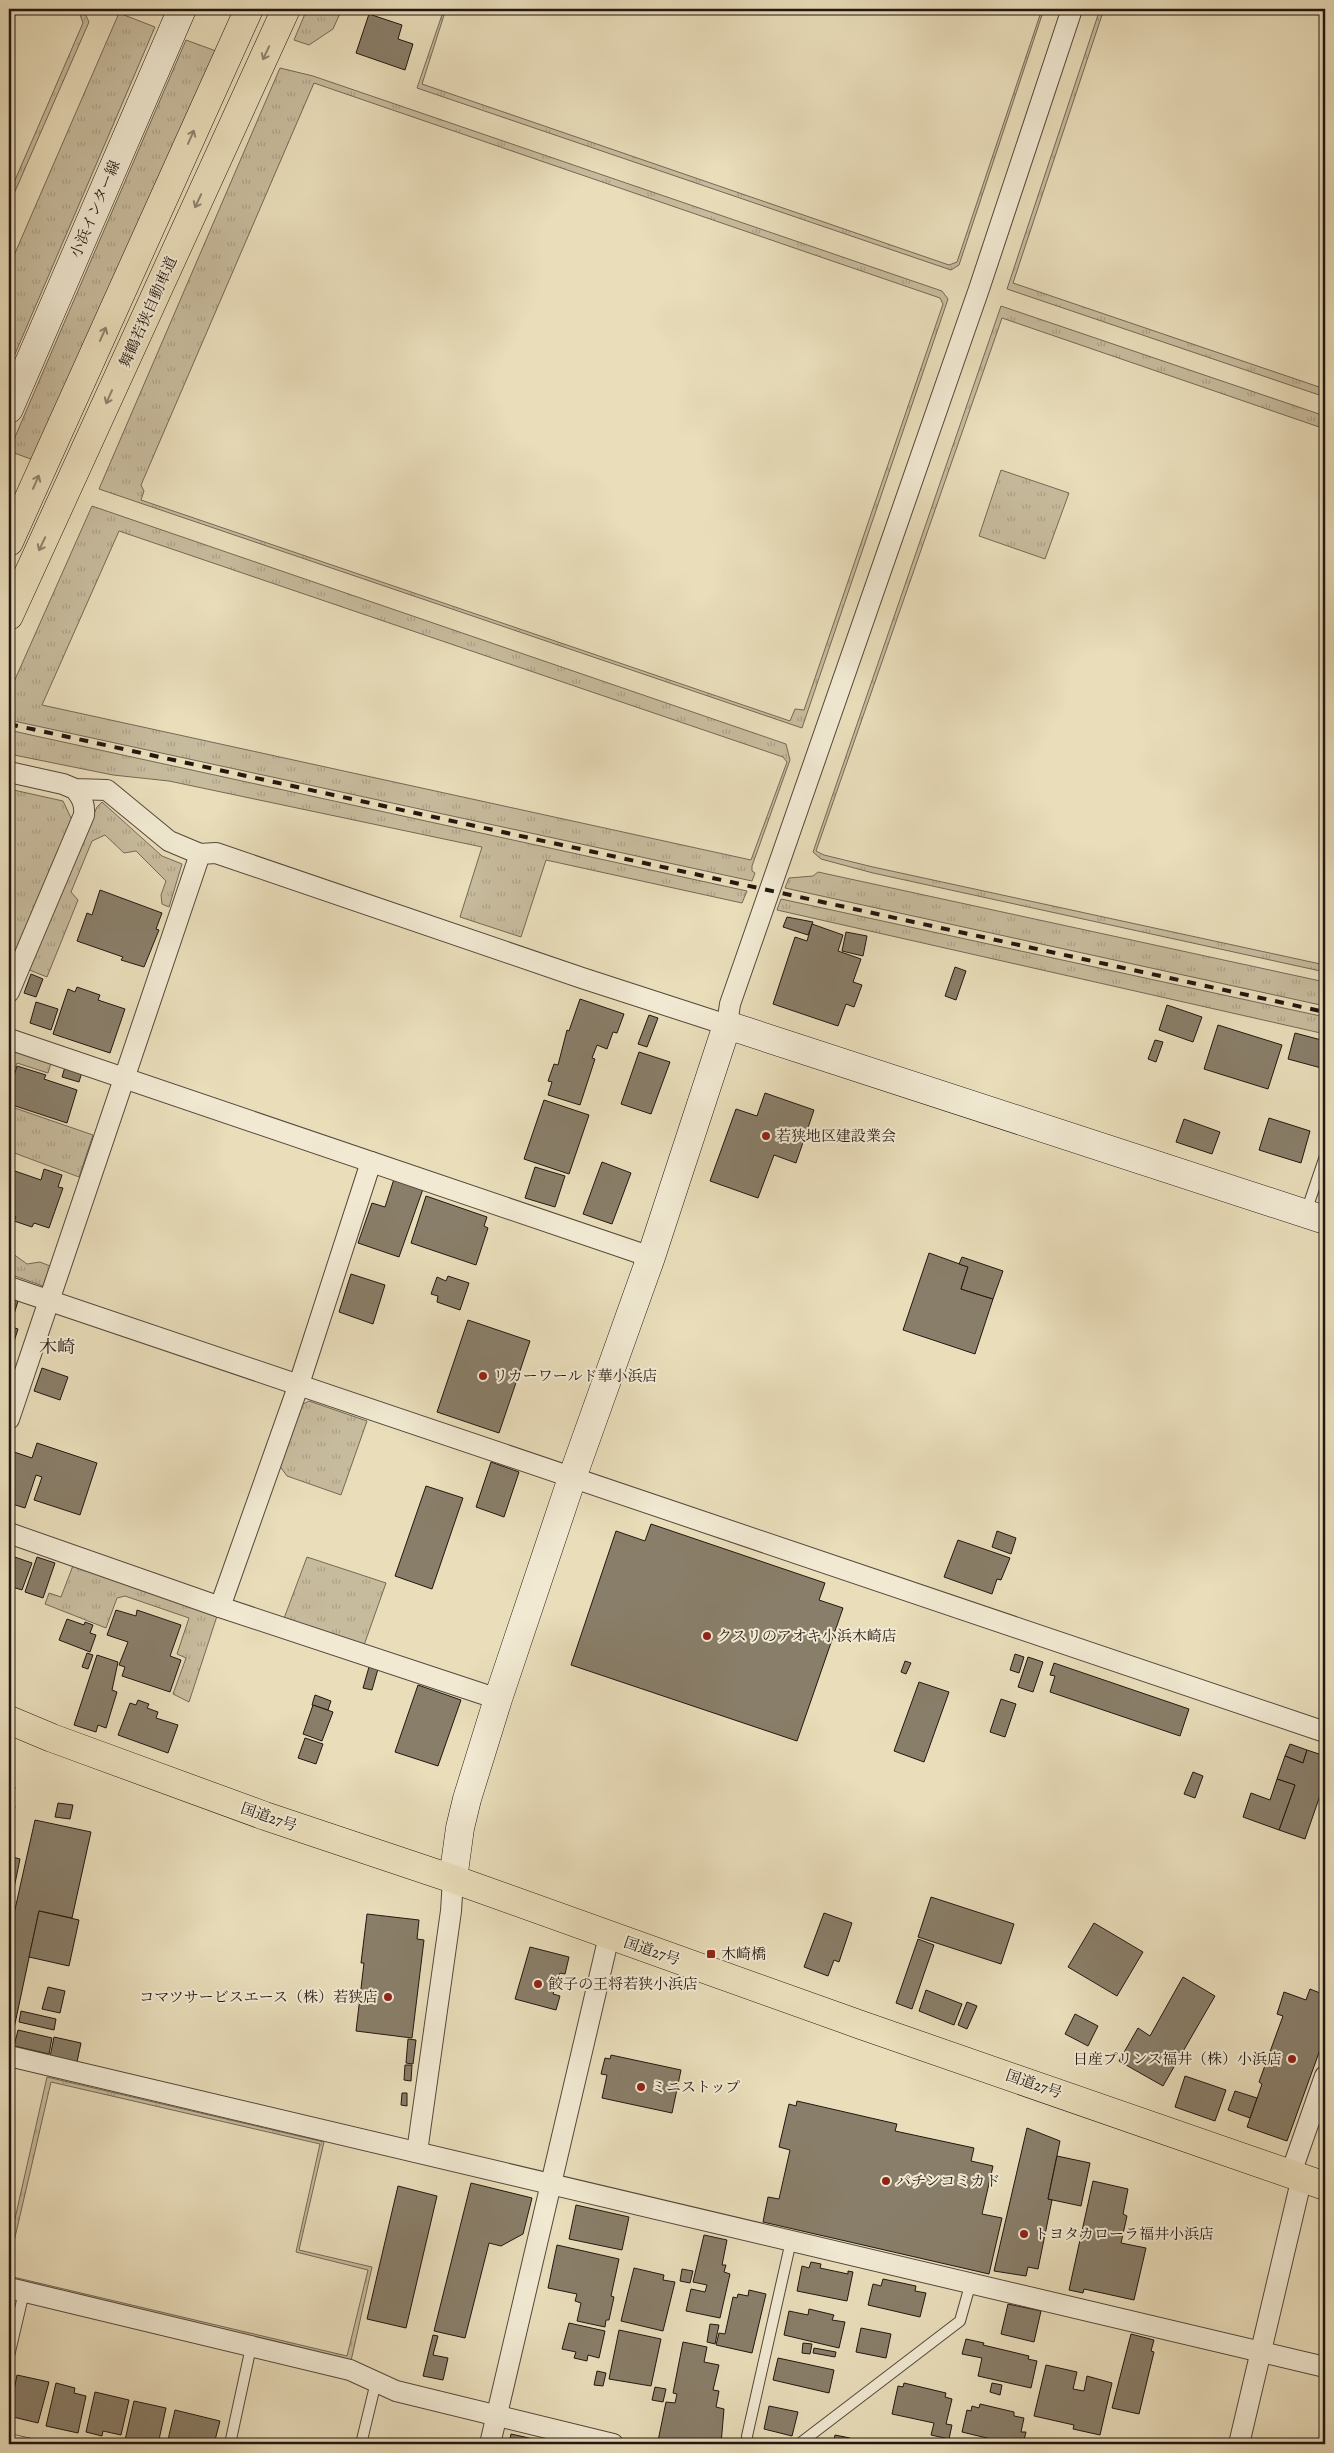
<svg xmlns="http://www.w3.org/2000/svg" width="1334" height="2453" viewBox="0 0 1334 2453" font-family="Alegreya,'Noto Serif JP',serif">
<defs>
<pattern id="grass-tufts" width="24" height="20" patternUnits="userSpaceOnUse" patternTransform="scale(1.25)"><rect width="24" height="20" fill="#c7bb9d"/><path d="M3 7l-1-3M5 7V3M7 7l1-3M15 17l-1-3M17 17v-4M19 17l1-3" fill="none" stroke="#aba086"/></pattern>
</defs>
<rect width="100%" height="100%" fill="#e9ddba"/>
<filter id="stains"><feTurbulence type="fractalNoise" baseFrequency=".004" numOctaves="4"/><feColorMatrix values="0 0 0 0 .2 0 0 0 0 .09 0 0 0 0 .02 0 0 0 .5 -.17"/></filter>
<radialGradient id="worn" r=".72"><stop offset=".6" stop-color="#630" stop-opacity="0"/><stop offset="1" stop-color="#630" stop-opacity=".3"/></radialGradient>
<g fill="url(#grass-tufts)" stroke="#746957" fill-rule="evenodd">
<path d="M78 9H83L89 22 9 205V194L83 23Z"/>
<path d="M307 9H342L333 29 309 45 294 40Z"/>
<path d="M444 9H446L422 84 949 265 957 262 1042 9H1044L959 265 951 270 417 88Z"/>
<path d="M1100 9H1104L1013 283 1325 389V397L1007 289Z"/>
<path d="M119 13 155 27 9 368V267Z"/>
<path d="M186 40 216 51 36 461 9 451Z"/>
<path d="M280 68 313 76 942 291 948 299 802 728 99 489ZM314 83 940 298 943 304 804 710 795 709 790 721 141 500 144 491 141 485Z"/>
<path d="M1001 306 1325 416V429L1002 318 816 851 824 855 873 867 1325 965V972L873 873 821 859 813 852Z"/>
<path d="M1001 470 1069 493 1045 559 979 536Z"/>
<path d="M92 506 786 744 790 760 752 866V871L755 873 752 881 9 720V693ZM119 531 783 757 787 762 751 860 42 705Z"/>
<path d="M9 730 31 735 747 891 742 903 546 860 521 937 460 917 482 847 169 781 113 775 9 754Z"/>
<path d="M9 789 63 801 72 820 9 968Z"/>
<path d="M102 802 162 856 182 864 169 907 162 904 161 895 166 881 136 851 124 853 105 835 92 841 71 892 78 900 47 977 27 969 97 807Z"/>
<path d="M818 872 1325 982V1006L785 888 789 878 813 876Z"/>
<path d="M781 899 1325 1017V1034L777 910Z"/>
<path d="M9 1048 51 1063 48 1073 17 1063 9 1084Z"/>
<path d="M9 1106 93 1135 79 1177 9 1151Z"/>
<path d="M9 1251 27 1264 40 1262 50 1266 43 1286 9 1274Z"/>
<path d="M309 1401 367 1421 341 1495 287 1476 279 1465 301 1405Z"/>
<path d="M307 1557 386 1583 363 1648 283 1621Z"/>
<path d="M74 1563 218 1613 189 1702 173 1694 186 1658 177 1654 189 1618 125 1596 117 1598 106 1628 45 1604 49 1593 61 1597Z"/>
<path d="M47 2077 324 2142 299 2250 372 2267 351 2361 9 2281V2276L347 2356 368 2270 296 2252 320 2144 51 2082 9 2263V2245Z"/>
</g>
<g fill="#897e69" stroke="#221711">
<path d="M369 14 402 25 398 39 413 44 405 70 356 53Z"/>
<path d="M100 890 162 913 156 929 159 930 144 967 121 960 123 957 77 941 87 913 92 915Z"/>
<path d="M787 917 813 922 808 935 783 927Z"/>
<path d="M812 924 843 935 838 951 861 959 853 982 862 985 854 1007 846 1004 838 1026 773 1004 795 937 807 941Z"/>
<path d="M846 932 867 936 863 956 842 951Z"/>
<path d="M955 967 966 971 956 1000 945 996Z"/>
<path d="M31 974 43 979 36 997 24 993Z"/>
<path d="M77 987 100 995 98 1000 125 1009 110 1053 53 1034 68 989 75 992Z"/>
<path d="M580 999 624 1014 617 1033 613 1032 607 1049 597 1045 592 1058 595 1059 580 1105 548 1095 552 1082 548 1081 554 1064 558 1065 567 1030 569 1031Z"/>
<path d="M36 1002 58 1009 51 1030 30 1023Z"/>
<path d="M1167 1005 1202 1017 1193 1042 1159 1030Z"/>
<path d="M649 1015 658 1018 647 1047 638 1044Z"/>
<path d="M1218 1025 1282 1045 1268 1089 1204 1069Z"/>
<path d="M1295 1033 1325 1041V1069L1288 1059Z"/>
<path d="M1155 1040 1163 1042 1156 1062 1148 1059Z"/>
<path d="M639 1052 670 1062 651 1114 621 1104Z"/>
<path d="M17 1066 46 1075 44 1079 77 1090 67 1123 9 1104V1092Z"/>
<path d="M65 1067 82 1072 79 1082 62 1077Z"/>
<path d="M765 1093 814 1110 796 1163 774 1155 758 1198 710 1181 736 1109 757 1116Z"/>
<path d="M544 1100 589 1115 569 1174 524 1159Z"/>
<path d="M1269 1118 1310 1131 1301 1163 1259 1150Z"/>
<path d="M1184 1119 1220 1132 1212 1154 1176 1142Z"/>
<path d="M602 1162 631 1173 612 1224 583 1214Z"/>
<path d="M535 1167 565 1176 555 1207 525 1198Z"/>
<path d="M9 1169 41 1180 44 1169 62 1175 58 1187 63 1188 49 1228 34 1223 32 1227 14 1221 16 1217 9 1214Z"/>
<path d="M394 1179 423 1189 399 1257 358 1243 372 1203 385 1207Z"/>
<path d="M426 1196 487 1217 484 1226 488 1228 476 1265 411 1243Z"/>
<path d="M929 1253 968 1267 961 1289 993 1299 975 1354 903 1330Z"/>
<path d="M962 1257 1003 1271 993 1299 961 1289 968 1267 959 1264Z"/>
<path d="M351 1274 385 1285 373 1324 339 1312Z"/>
<path d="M448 1276 469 1283 460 1310 437 1302 438 1296 431 1294 437 1277 446 1281Z"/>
<path d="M9 1298 18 1301 12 1321 9 1320Z"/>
<path d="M468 1320 530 1341 499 1433 437 1412Z"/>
<path d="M9 1326 18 1329 11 1351H9Z"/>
<path d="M42 1368 68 1377 60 1400 34 1391Z"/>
<path d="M37 1443 97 1463 80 1515 34 1500 42 1477 36 1475 25 1508 9 1503V1469L14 1452 32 1458Z"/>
<path d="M491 1462 519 1472 504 1517 476 1507Z"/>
<path d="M426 1486 463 1498 432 1589 395 1576Z"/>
<path d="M651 1524 825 1583 819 1600 843 1608 797 1741 571 1665 616 1531 645 1541Z"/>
<path d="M997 1531 1016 1538 1011 1554 992 1547Z"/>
<path d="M958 1540 1010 1558 1001 1580 997 1579 992 1594 944 1577Z"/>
<path d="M9 1555 32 1563 22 1590 9 1586Z"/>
<path d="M37 1557 55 1563 43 1598 25 1592Z"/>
<path d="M116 1610 136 1616 137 1610 181 1625 170 1656 181 1660 170 1692 122 1676 125 1667 119 1665 128 1642 107 1635Z"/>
<path d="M67 1619 84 1625 85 1622 93 1625 90 1633 96 1635 90 1652 59 1640Z"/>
<path d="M87 1653 93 1655 88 1669 82 1667Z"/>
<path d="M1015 1654 1024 1657 1019 1673 1010 1670Z"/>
<path d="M97 1655 118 1662 112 1690 117 1692 106 1728 98 1725 96 1732 74 1725Z"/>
<path d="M1028 1657 1043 1662 1033 1692 1018 1687Z"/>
<path d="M905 1661 911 1663 906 1674 901 1672Z"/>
<path d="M1054 1663 1189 1709 1180 1736 1050 1692 1055 1676 1050 1675Z"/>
<path d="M369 1667 378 1669 372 1690 363 1688Z"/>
<path d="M919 1682 949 1692 924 1762 894 1751Z"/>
<path d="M418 1685 461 1700 438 1766 395 1752Z"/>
<path d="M315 1695 331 1701 328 1710 312 1705Z"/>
<path d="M1001 1699 1016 1704 1005 1737 990 1732Z"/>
<path d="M138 1700 149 1704 147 1708 158 1712 156 1718 178 1725 168 1753 118 1735 130 1703 136 1705Z"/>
<path d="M313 1705 333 1712 322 1741 303 1734Z"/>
<path d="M305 1738 323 1744 316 1764 298 1758Z"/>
<path d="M1290 1744 1307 1750 1303 1763 1285 1756Z"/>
<path d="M1307 1750 1325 1756V1781L1305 1839 1279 1830 1295 1785 1277 1779 1285 1756 1303 1763Z"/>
<path d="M1193 1772 1203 1776 1195 1798 1184 1794Z"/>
<path d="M1277 1779 1295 1785 1279 1830 1243 1817 1251 1793 1270 1800Z"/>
<path d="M9 1785 15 1787 11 1805 15 1806 9 1831Z"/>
<path d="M58 1803 73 1805 70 1819 55 1817Z"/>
<path d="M35 1820 91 1832 72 1918 39 1911 10 2047 9 1936Z"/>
<path d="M9 1856 20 1859 13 1893 9 1892Z"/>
<path d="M931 1897 1014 1924 1001 1964 918 1937Z"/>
<path d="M39 1911 79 1920 69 1966 29 1957Z"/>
<path d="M824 1913 852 1923 839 1962 834 1960 828 1976 804 1967Z"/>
<path d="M367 1914 419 1920 417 1939 424 1940 412 2038 356 2031 364 1963H361Z"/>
<path d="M1094 1923 1143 1952 1117 1996 1068 1967Z"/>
<path d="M918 1939 934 1945 912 2009 896 2003Z"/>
<path d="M530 1947 569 1957 565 1974 560 1973 553 1994 560 1996 556 2010 515 1999Z"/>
<path d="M1183 1977 1215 1996 1163 2086 1119 2061 1138 2028 1150 2036Z"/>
<path d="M48 1987 65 1991 60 2013 42 2009Z"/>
<path d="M1310 1989 1325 1995V2036L1287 2141 1247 2127 1262 2084 1259 2082 1283 2016 1277 2014 1284 1992 1306 2000Z"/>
<path d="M926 1990 962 2004 954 2025 919 2011Z"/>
<path d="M967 2002 977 2006 967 2029 958 2025Z"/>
<path d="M21 2011 56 2019 54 2030 19 2022Z"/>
<path d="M1075 2014 1098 2026 1088 2046 1065 2034Z"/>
<path d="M18 2030 52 2038 49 2054 14 2046Z"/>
<path d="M54 2037 81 2043 77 2062 50 2057Z"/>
<path d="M408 2039 416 2040 413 2064 406 2063Z"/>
<path d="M611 2055 681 2070 672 2113 602 2098 607 2075 601 2074 605 2058 610 2059Z"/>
<path d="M405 2065H412L411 2081 404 2080Z"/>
<path d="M1185 2076 1226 2090 1215 2121 1175 2107Z"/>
<path d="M1235 2091 1257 2098 1250 2118 1228 2110Z"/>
<path d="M402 2093H407V2106L401 2105Z"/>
<path d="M797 2101 897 2124 895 2131 974 2148 971 2161 993 2166 982 2214 1002 2218 989 2274 763 2222 768 2197 779 2199 790 2150 779 2147 789 2104 796 2106Z"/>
<path d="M1027 2128 1060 2141 1048 2199 1052 2200 1038 2269 1028 2267 1026 2276 994 2271Z"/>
<path d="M1057 2156 1090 2163 1081 2206 1048 2199Z"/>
<path d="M1093 2181 1128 2189 1123 2214 1127 2216 1121 2243 1146 2248 1134 2300 1084 2289 1083 2293 1069 2290Z"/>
<path d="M471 2183 532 2198 523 2234 501 2246 489 2243 465 2338 434 2331Z"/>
<path d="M398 2186 437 2196 406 2328 367 2319Z"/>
<path d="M576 2205 629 2217 622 2250 569 2239Z"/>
<path d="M704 2235 727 2240 722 2265H726L724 2272 730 2274 720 2318 686 2311 691 2289 705 2292 707 2285 693 2282Z"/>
<path d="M557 2245 619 2259 611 2296 614 2297 609 2320H606L605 2327 577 2321 581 2303 575 2301 577 2294 548 2288Z"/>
<path d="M811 2262 821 2264 820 2268 848 2274V2271L853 2272 847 2301 797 2291 802 2266 809 2268Z"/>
<path d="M634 2268 664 2275 663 2280 675 2282 663 2331 621 2321Z"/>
<path d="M682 2269 693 2271 690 2283 680 2281Z"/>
<path d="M883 2279 916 2286 915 2291 926 2293 920 2317 868 2305 873 2284 881 2286Z"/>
<path d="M749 2290 766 2294 752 2353 716 2345 719 2333 725 2334 733 2297 737 2298 738 2294 748 2296Z"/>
<path d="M1008 2304 1041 2311 1034 2342 1001 2334Z"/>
<path d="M809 2309 834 2315 832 2320 845 2322 839 2348 784 2335 789 2311 808 2315Z"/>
<path d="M569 2323 605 2331 599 2358 588 2355 587 2361 574 2358 576 2352 562 2349Z"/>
<path d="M710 2324 719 2325 715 2344 707 2342Z"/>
<path d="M861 2328 891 2334 886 2358 856 2352Z"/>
<path d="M619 2330 661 2339 651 2386 609 2379Z"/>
<path d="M1131 2334 1154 2340 1151 2351 1154 2352 1139 2414 1112 2408Z"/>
<path d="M433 2335 438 2336 433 2355 448 2358 443 2380 423 2376Z"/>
<path d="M966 2339 984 2343 983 2345 1029 2356 1028 2359 1037 2361 1031 2388 978 2376 982 2358 962 2354Z"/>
<path d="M683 2342 707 2347 704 2362 719 2365 713 2390 719 2391 716 2407 724 2409 721 2444 692 2440 691 2444H674L658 2441 666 2402 675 2403 677 2394 673 2393Z"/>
<path d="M803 2343 812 2344 810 2354 802 2353Z"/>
<path d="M814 2348 836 2352 835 2357 813 2353Z"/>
<path d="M778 2358 834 2370 829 2393 773 2380Z"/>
<path d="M1046 2365 1077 2372 1073 2389 1084 2391 1087 2376 1112 2383 1100 2435 1073 2429 1074 2425 1034 2416Z"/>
<path d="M597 2371 606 2373 603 2386 594 2385Z"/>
<path d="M17 2375 49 2382 38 2423 9 2416Z"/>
<path d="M56 2383 75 2388 74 2393 86 2396 78 2433 46 2426Z"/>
<path d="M904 2383 946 2393 945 2397 952 2399 946 2424 952 2425 949 2439 931 2435 934 2423 892 2414 898 2386 903 2387Z"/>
<path d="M992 2383 1002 2385 1000 2395 990 2392Z"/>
<path d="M655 2387 666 2389 663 2402 652 2400Z"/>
<path d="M95 2392 129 2400 121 2435 103 2431 102 2436 86 2432Z"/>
<path d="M134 2401 166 2408 158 2444H130L131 2442 125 2440Z"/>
<path d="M980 2404 1014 2412V2416L1024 2418 1021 2432H1026L1023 2444H989L991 2439 962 2432 967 2410 971 2411 972 2406 979 2408Z"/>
<path d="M769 2406 798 2412 792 2436 764 2429Z"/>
<path d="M175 2410 220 2421 214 2444 204 2442V2444H167Z"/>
<path d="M511 2434 556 2444H509Z"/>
<path d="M835 2435 850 2438 848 2443 855 2444H833Z"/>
</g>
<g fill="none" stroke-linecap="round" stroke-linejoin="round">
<g stroke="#54483b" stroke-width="12">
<g id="lane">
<path d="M1306 1212 1325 1156"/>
<path d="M9 2356 24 2292"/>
<path d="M9 2439 31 2444"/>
<path d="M230 2444 251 2347"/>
<path d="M361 2444 376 2382"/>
<path d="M748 2444 747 2436 791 2241"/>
<path d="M799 2444 960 2321 971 2282"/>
</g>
</g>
<g stroke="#54483b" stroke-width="22">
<g id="street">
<path d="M9 772 63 784 75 789 107 790 169 841 200 854 216 853 582 978 727 1025 730 1004 979 289 1072 9"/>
<path d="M9 992 84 815C85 804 82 798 75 789"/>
<path d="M9 1039 651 1257"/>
<path d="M9 1287 1325 1732"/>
<path d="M9 1419 200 854"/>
<path d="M9 1533 220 1607 498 1699"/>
<path d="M220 1607 299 1384 371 1162"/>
<path d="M9 2056 1325 2367"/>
<path d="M417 2152 451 1911 453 1879"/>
<path d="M1291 2173 1325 2076"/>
<path d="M9 2288 350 2370 396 2391 613 2444"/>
<path d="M490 2444 609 1936"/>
<path d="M1239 2444 1302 2177"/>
</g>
</g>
<g stroke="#221711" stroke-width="29">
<g id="secondary">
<path d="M9 409 182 9"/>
<path d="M453 1879 460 1828 467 1799 498 1699 572 1478 651 1257 727 1025 1325 1220"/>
</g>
</g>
<g stroke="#221711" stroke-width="29">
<g id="highway">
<path d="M9 542 249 9"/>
<path d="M9 616 286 9"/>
<path d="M9 1720 52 1738 265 1816 453 1879 861 2025 1325 2186"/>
</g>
</g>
<use href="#lane" stroke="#f1e9d2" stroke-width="10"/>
<use href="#street" stroke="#f1e9d2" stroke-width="20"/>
<use href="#secondary" stroke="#f1e9d2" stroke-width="28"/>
<use href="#highway" stroke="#e9ddba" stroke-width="28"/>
<path stroke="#221711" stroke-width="4" stroke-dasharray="9 9" stroke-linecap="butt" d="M9 724 1325 1012"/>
</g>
<defs><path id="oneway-shaft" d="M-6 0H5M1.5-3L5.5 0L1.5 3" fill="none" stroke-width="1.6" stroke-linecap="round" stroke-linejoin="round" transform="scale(1.25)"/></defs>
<g stroke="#8f846e">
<use href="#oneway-shaft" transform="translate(266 53) rotate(115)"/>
<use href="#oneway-shaft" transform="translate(191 137) rotate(-66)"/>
<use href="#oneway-shaft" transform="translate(198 201) rotate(115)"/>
<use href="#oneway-shaft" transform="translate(103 334) rotate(-66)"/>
<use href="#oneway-shaft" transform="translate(109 397) rotate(114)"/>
<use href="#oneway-shaft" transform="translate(36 482) rotate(-66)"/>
<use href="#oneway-shaft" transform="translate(42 544) rotate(115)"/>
</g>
<g fill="#8f2418" stroke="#f1e9d2" stroke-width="2">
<circle cx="766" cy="1136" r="5"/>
<circle cx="483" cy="1376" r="5"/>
<circle cx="707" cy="1636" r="5"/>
<rect x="706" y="1949" width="10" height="10" rx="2.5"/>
<circle cx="538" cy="1984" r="5"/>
<circle cx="388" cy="1997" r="5"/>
<circle cx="1292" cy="2059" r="5"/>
<circle cx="641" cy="2087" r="5"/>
<circle cx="886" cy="2181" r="5"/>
<circle cx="1024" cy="2234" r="5"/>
</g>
<g text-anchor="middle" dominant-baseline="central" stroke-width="4" stroke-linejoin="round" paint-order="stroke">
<g font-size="15" fill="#221711" stroke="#f1e9d2">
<text transform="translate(95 209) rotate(-67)">小浜インター線</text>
<text transform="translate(148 312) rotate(-66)">舞鶴若狭自動車道</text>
<text transform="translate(269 1817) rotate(19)">国道27号</text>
<text transform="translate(652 1951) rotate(19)">国道27号</text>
<text transform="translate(1034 2084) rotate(19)">国道27号</text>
</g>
<g font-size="15" fill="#221711" stroke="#f1e9d2" text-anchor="start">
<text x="776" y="1136">若狭地区建設業会</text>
<text x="493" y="1376">リカーワールド華小浜店</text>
<text x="717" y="1636">クスリのアオキ小浜木崎店</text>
<text x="721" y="1954">木崎橋</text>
<text x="548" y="1984">餃子の王将若狭小浜店</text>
<text x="378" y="1997" text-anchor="end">コマツサービスエース（株）若狭店</text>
<text x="1282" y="2059" text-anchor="end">日産プリンス福井（株）小浜店</text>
<text x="651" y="2087">ミニストップ</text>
<text x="896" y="2181">パチンコミカド</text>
<text x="1034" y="2234">トヨタカローラ福井小浜店</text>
</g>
<g font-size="18" fill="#221711" stroke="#f1e9d2">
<text x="57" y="1347">木崎</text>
</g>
</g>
<rect width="1334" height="2453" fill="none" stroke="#e9ddba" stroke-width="30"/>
<rect x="10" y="10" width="1314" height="2433" fill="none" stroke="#221711" stroke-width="2.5"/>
<rect x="15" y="15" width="1304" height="2423" fill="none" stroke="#221711"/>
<rect width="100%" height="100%" filter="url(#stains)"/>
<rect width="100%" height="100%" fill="url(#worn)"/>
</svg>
